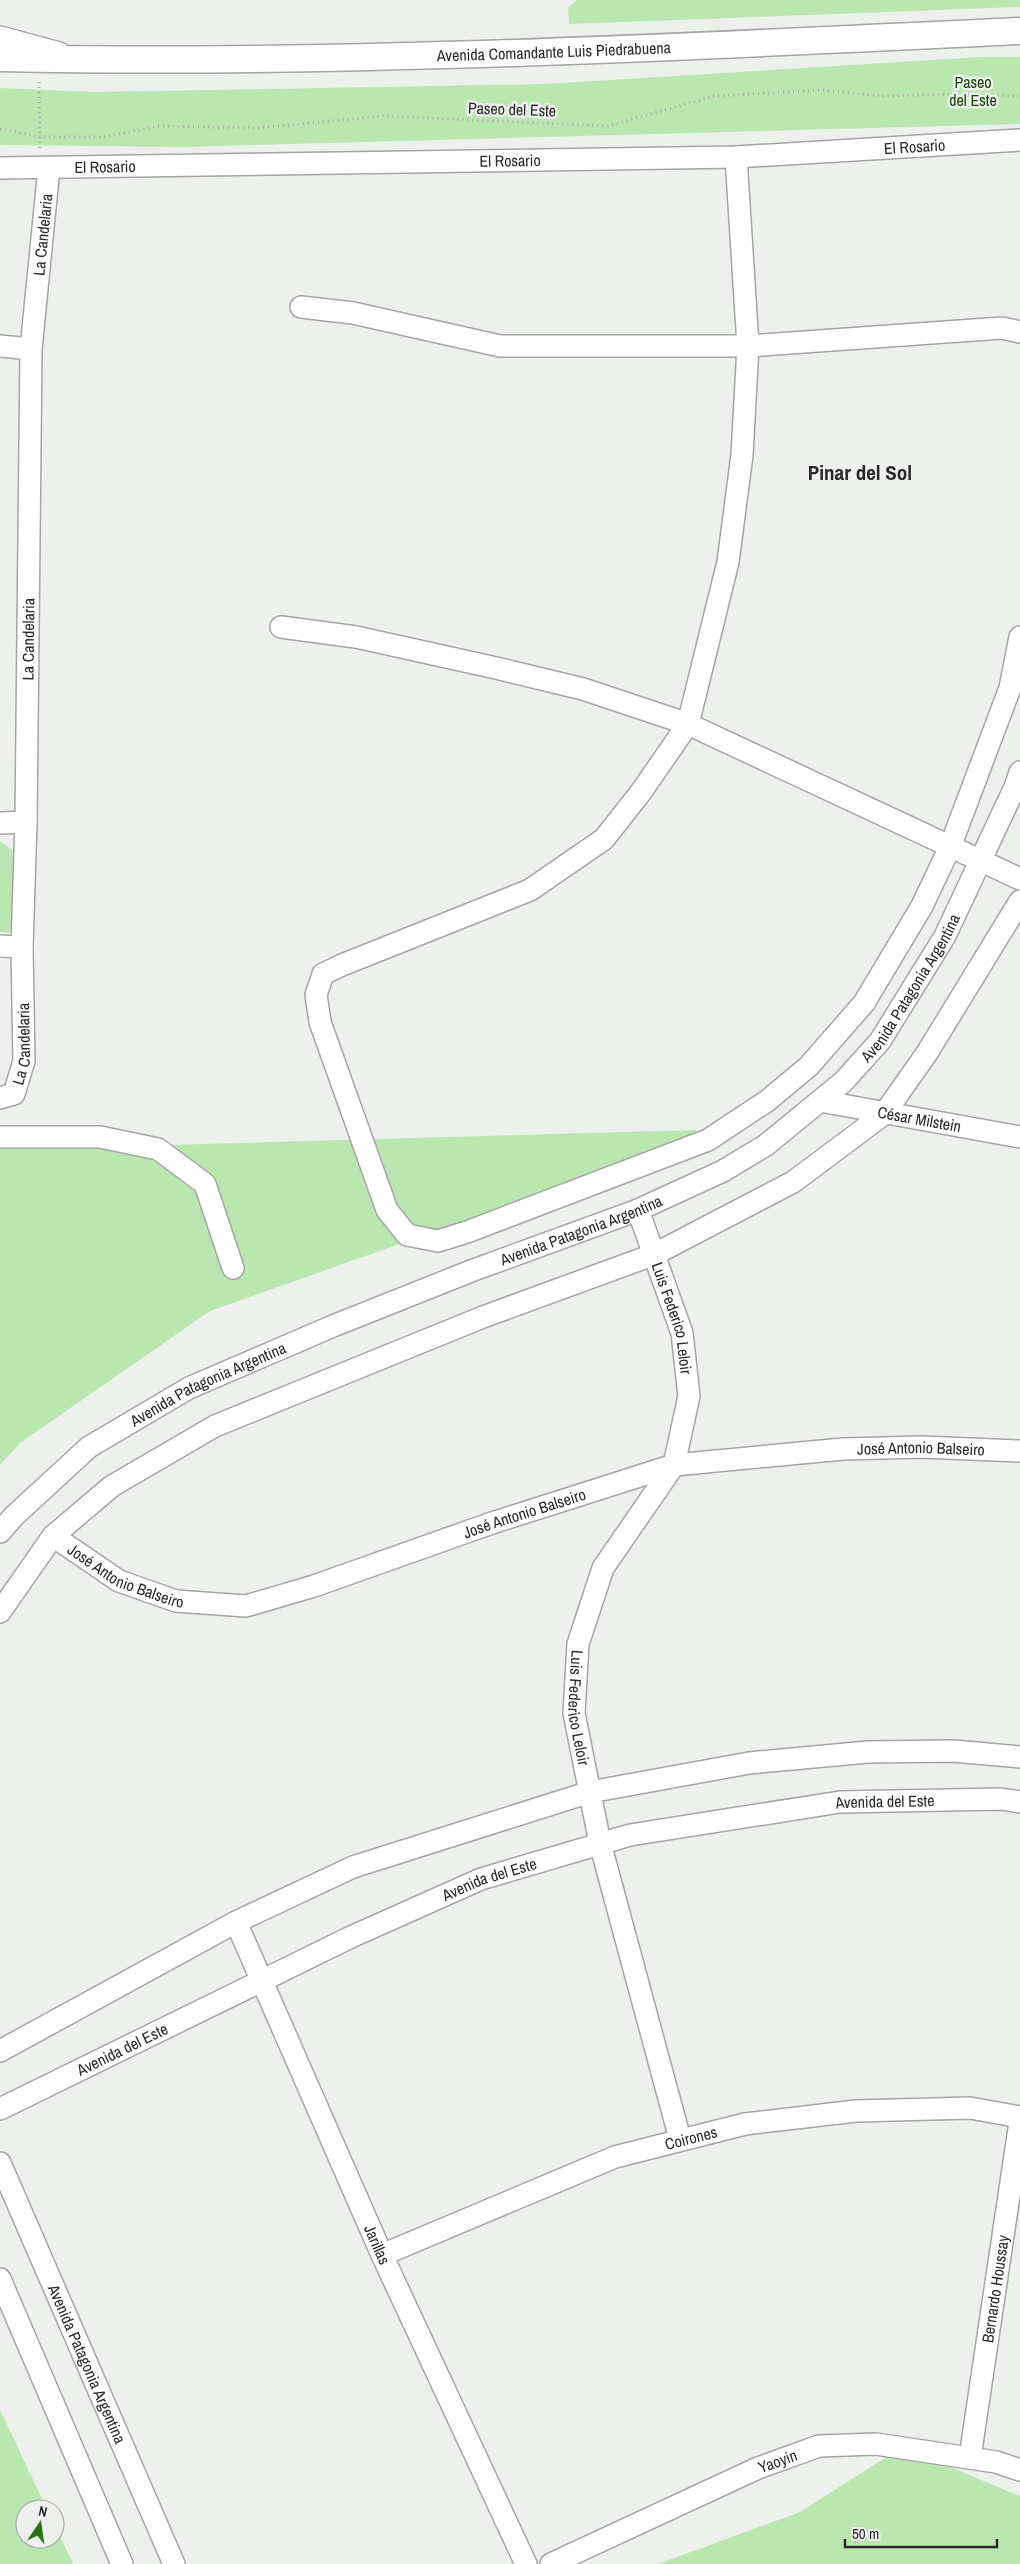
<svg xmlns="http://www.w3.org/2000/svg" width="1020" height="2564" viewBox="0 0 1020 2564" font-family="'Archivo Narrow',sans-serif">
<rect width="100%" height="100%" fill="#eef0ed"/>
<g fill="#bae7b0">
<path d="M577 0H1020V7L569 24 568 8Z"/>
<path d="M981 57H1020V124L184 147 0 145V88L94 92 545 84Z"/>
<path d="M0 841 15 852 18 912 9 933 0 932Z"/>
<path d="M696 1130V1139L210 1311 20 1443 0 1465V1146L94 1147Z"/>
<path d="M0 2410 47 2509H25V2539H55V2525L73 2564H0Z"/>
<path d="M902 2447 1020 2496V2564H658L800 2512Z"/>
</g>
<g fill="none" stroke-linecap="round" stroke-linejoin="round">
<g stroke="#a3a6a3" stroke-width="24">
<g id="minor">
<path d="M0 37 59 53"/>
<path d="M736 157 748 346 742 455 728 562 688 724 641 792 604 839 530 890 342 965 323 974 316 995 320 1022 387 1210 407 1235 438 1241 467 1232 708 1140 767 1101 809 1066 864 1003 922 906 950 847 1010 688 1020 637"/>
<path id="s1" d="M0 168 736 157 1020 140"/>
<path d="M301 307 353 313 500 346H748L1002 328 1020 332"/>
<path d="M0 346 31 349"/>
<path d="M281 627 356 637 496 668 583 689 688 724 1020 879"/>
<path d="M0 823 26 822"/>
<path d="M0 946 22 947"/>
<path id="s2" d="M0 1098 14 1094 24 1061 22 947 26 822 31 349 49 168"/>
<path id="s3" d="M820 1101 1020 1137"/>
<path d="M0 1137H100L158 1149 205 1184 233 1268"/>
<path id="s4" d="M638 1210 682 1333 689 1396 674 1465 603 1568 578 1644 574 1713 600 1843 680 2139"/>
<path id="s5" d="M0 1532 14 1516 89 1447 189 1388 333 1326 471 1271 638 1210 723 1171 766 1145 843 1082 880 1041 945 936 1015 787 1020 772"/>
<path id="s6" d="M53 1536 119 1581 176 1601 246 1606 314 1586 492 1523 674 1465 843 1449 922 1447 1020 1451"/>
<path d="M0 1612 53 1536 112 1486 215 1426 483 1317 655 1254 793 1182 884 1114 927 1053 1020 901"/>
<path id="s7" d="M236 1922 382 2255 526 2564"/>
<path d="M0 2051 236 1922 353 1867 590 1792 749 1763 868 1752 953 1751 1020 1757"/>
<path id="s8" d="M0 2109 351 1937 481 1879 630 1835 840 1802 1001 1799 1020 1802"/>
<path id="s9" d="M0 2163 174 2564"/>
<path id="s10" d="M382 2255 615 2157 745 2124 856 2111 970 2108 1020 2117"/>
<path d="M0 2279 122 2564"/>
<path id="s11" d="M970 2457 1020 2122"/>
<path id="s12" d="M551 2564 758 2468 819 2446 876 2444 996 2462 1020 2470"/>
</g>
</g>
<g stroke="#a3a6a3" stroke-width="29">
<g id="major">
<path id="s13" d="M0 58C340 65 680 47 1020 31"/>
</g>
</g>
<g stroke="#abadaa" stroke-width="3" stroke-dasharray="1 4" stroke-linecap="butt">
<path d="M39 82 40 148"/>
<path d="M0 129 41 137H104L159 126 258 128 383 116 608 126 714 96 821 90 882 96 961 94 1020 96"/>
</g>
<use href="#minor" stroke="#fff" stroke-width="21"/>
<use href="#major" stroke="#fff" stroke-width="26"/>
</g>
<g text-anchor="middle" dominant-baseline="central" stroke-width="5" stroke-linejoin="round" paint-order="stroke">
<g font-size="16" fill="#282928" stroke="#eef0ed">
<text stroke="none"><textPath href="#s13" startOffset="554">Avenida Comandante Luis Piedrabuena</textPath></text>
<text transform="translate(512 109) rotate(2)">Paseo del Este</text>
<text stroke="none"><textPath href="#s1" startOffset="915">El Rosario</textPath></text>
<text stroke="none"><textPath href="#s1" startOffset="510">El Rosario</textPath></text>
<text stroke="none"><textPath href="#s1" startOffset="105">El Rosario</textPath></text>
<text stroke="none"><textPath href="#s2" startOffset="876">La Candelaria</textPath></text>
<text stroke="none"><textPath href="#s2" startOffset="471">La Candelaria</textPath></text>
<text stroke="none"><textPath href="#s5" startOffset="1082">Avenida Patagonia Argentina</textPath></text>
<text stroke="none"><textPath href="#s2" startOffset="66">La Candelaria</textPath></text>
<text stroke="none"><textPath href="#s3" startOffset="101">César Milstein</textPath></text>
<text stroke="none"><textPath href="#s5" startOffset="662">Avenida Patagonia Argentina</textPath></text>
<text stroke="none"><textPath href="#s4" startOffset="114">Luis Federico Leloir</textPath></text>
<text stroke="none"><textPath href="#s5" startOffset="258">Avenida Patagonia Argentina</textPath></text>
<text stroke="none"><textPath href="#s6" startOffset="909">José Antonio Balseiro</textPath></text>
<text stroke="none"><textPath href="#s6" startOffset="504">José Antonio Balseiro</textPath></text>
<text stroke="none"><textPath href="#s6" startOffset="84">José Antonio Balseiro</textPath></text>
<text stroke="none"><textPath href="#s4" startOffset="534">Luis Federico Leloir</textPath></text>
<text stroke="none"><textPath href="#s8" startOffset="946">Avenida del Este</textPath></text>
<text stroke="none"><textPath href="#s8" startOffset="541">Avenida del Este</textPath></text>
<text stroke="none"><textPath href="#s8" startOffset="136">Avenida del Este</textPath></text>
<text stroke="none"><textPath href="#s10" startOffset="331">Coirones</textPath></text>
<text stroke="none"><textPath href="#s7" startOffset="352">Jarillas</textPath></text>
<text stroke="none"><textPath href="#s11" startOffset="170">Bernardo Houssay</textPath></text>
<text stroke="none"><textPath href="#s9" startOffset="219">Avenida Patagonia Argentina</textPath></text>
<text stroke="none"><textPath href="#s12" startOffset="249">Yaoyin</textPath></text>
</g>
<g font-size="16" fill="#16440a" stroke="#eef0ed">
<text x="973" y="82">Paseo<tspan x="973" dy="18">del Este</tspan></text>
</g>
<g font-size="21" font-weight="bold" fill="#282928" stroke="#eef0ed">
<text x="860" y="472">Pinar del Sol</text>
</g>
</g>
<g transform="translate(40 2524) rotate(13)"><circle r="24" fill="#eef0ed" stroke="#9fa09e"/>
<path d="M0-4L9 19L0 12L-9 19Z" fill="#2a7316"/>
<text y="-8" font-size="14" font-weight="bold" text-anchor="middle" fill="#282928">N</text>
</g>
<path d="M845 2539v8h152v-8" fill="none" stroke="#282928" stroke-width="2.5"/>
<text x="852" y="2539" font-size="15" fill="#282928" stroke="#eef0ed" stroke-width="4" paint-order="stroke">50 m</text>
</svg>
